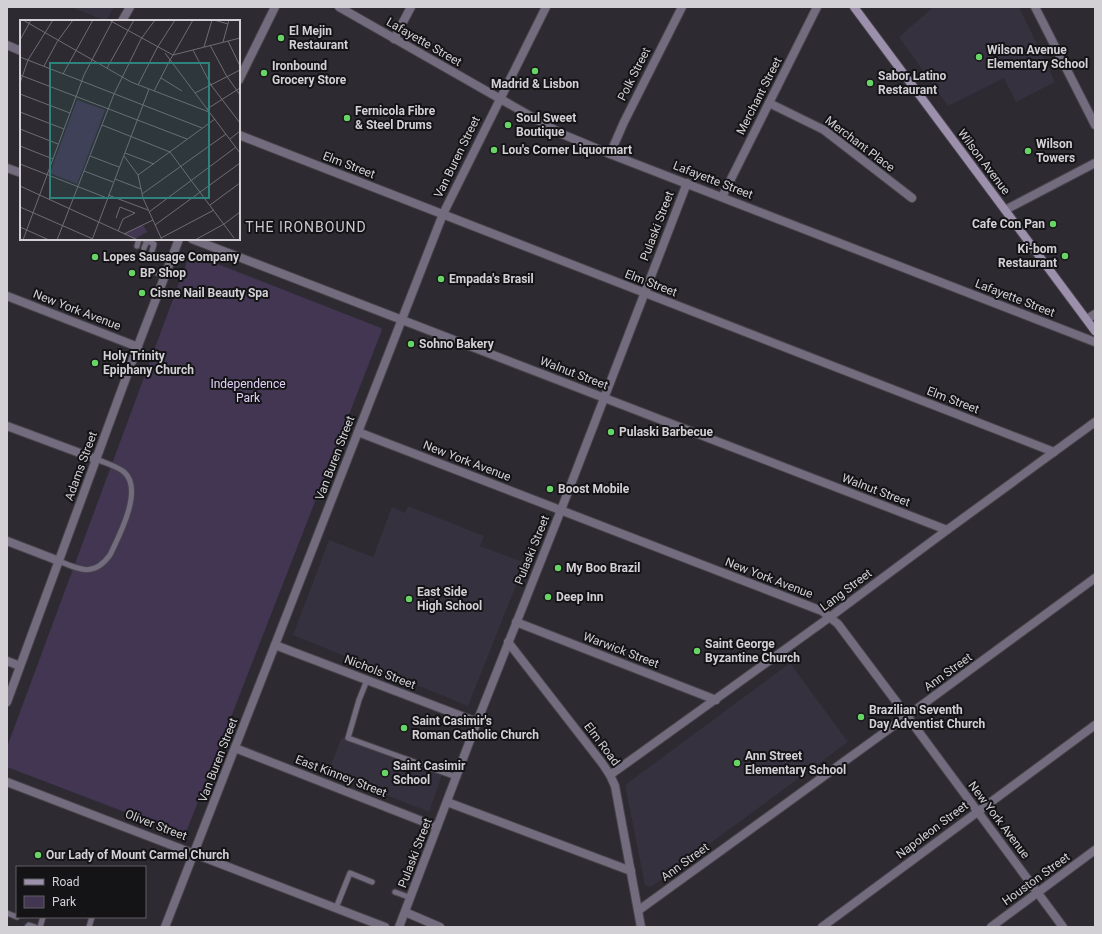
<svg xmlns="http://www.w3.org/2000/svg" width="1102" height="934" viewBox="0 0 1102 934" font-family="Roboto,sans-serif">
<rect width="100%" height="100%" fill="#2d2a31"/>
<g fill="#36313e">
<path d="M71 7H114L106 21Z"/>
<path d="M936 7H1019L1055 82 1016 102 1004 78 948 106 899 37 931 9Z"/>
<path d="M408 506 484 536 480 546 525 563 468 706 293 635 329 540 373 557 392 507 405 513Z"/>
<path d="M790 663 848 742 651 887 645 885 625 785Z"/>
<path d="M342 737 442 775 429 812 328 772Z"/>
</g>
<path fill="#423652" d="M192 254 381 328 382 330 185 835 7 767V747L189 256Z"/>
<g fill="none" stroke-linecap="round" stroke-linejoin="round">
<g stroke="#47454b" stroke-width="7">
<g id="service">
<path d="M145 240 154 244 152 251"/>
<path d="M137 246 139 239"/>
<path d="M144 248 147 241"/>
<path d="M149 270 165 276"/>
<path d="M59 561C80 570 94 577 110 555 119 536 144 489 124 472 117 466 105 463 96 459"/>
<path d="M367 680 359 700 348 738 456 777"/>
<path d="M395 892 411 898"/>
<path d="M336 908 350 873 372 882"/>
<path d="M7 913 17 917"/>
<path d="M27 927 29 925 35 927"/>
<path d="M40 927 43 917"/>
<path d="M89 927 92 917"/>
</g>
</g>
<g stroke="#47454b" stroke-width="10">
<g id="minor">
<path d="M1035 7 1095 125"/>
<path d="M122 21 130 7"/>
<path d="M7 45 21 51"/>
<path d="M769 103 824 130 912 198"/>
<path d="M239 135 1054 452"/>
<path d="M610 154 624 122 682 7"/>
<path d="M722 197 817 7"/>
<path d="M1005 210 1095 163"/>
<path d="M7 296 138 347"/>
<path d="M1087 319 1095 314"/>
<path d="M7 426 96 459"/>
<path d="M358 432 822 611 838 624 907 716 1063 927"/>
<path d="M7 541 59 561"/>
<path d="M516 622 716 700"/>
<path d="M508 642 602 763 610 775 615 786 641 927"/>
<path d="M275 645 477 722"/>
<path d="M7 661 20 666"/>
<path d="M235 748 437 827"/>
<path d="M610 775 830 617 947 530"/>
<path d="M7 782 385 927"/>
<path d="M447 802 631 871"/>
<path d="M639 910 907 716 1095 578"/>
<path d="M405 912 440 927"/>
<path d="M399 927 477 722 561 510 687 183"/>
<path d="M822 927 1095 725"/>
<path d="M991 927 1095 850"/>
</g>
</g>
<g stroke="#47454b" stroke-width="10">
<g id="tertiary">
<path d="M339 7 562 134 610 154 1095 342"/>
<path d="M394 39 411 7"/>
<path d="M239 80 275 7"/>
<path d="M7 168 21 173"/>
<path d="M192 239 947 530 1095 422"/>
<path d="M7 702 134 356 179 239"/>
<path d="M165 927 443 214 546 7"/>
</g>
</g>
<g stroke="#47454b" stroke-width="10">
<path id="secondary" d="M854 7 1095 331"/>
</g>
<use href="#service" stroke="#736c7e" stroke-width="5"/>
<use href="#minor" stroke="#736c7e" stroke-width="8"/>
<use href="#tertiary" stroke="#736c7e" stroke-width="8"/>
<use href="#secondary" stroke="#9c90ac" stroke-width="8"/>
</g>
<g fill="#67d465" stroke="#141316" stroke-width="1.5">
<circle cx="281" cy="38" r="4"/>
<circle cx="979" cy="57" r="4"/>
<circle cx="535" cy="71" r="4"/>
<circle cx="264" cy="73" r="4"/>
<circle cx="870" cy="83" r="4"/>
<circle cx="347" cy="118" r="4"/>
<circle cx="508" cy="125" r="4"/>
<circle cx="494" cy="150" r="4"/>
<circle cx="1028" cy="151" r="4"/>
<circle cx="1053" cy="224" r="4"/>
<circle cx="1065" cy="256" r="4"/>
<circle cx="95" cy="257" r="4"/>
<circle cx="132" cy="273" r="4"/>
<circle cx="441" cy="279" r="4"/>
<circle cx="142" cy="293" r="4"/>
<circle cx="411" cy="344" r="4"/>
<circle cx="95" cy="363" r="4"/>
<circle cx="611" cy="432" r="4"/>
<circle cx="550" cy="489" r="4"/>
<circle cx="558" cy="568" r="4"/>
<circle cx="548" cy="597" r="4"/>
<circle cx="409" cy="599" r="4"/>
<circle cx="697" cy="651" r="4"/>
<circle cx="861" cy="717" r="4"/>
<circle cx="404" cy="728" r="4"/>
<circle cx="737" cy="763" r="4"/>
<circle cx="385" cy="773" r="4"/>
<circle cx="38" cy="855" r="4"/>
</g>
<g text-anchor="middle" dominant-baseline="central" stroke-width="4" stroke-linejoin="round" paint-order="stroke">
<g font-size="12" font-weight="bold" fill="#d2d0d5" stroke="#141316" text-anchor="start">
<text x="289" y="31">El Mejin<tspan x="289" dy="14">Restaurant</tspan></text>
<text x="987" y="50">Wilson Avenue<tspan x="987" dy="14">Elementary School</tspan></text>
<text x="272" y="66">Ironbound<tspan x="272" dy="14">Grocery Store</tspan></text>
<text x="878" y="76">Sabor Latino<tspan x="878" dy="14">Restaurant</tspan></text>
<text x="535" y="84" text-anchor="middle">Madrid &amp; Lisbon</text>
<text x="355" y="111">Fernicola Fibre<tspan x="355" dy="14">&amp; Steel Drums</tspan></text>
<text x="516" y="118">Soul Sweet<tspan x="516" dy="14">Boutique</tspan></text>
<text x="1036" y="144">Wilson<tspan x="1036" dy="14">Towers</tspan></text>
<text x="502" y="150">Lou's Corner Liquormart</text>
<text x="1045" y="224" text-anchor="end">Cafe Con Pan</text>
<text x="1057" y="249" text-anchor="end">Ki-bom<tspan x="1057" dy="14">Restaurant</tspan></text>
<text x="103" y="257">Lopes Sausage Company</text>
<text x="140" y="273">BP Shop</text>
<text x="449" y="279">Empada's Brasil</text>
<text x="150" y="293">Cisne Nail Beauty Spa</text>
<text x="419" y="344">Sohno Bakery</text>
<text x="103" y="356">Holy Trinity<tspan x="103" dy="14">Epiphany Church</tspan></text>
<text x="619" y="432">Pulaski Barbecue</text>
<text x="558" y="489">Boost Mobile</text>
<text x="566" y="568">My Boo Brazil</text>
<text x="417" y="592">East Side<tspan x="417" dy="14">High School</tspan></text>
<text x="556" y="597">Deep Inn</text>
<text x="705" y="644">Saint George<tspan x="705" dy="14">Byzantine Church</tspan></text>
<text x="869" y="710">Brazilian Seventh<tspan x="869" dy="14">Day Adventist Church</tspan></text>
<text x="412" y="721">Saint Casimir's<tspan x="412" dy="14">Roman Catholic Church</tspan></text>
<text x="745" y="756">Ann Street<tspan x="745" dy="14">Elementary School</tspan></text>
<text x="393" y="766">Saint Casimir<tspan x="393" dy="14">School</tspan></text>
<text x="46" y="855">Our Lady of Mount Carmel Church</text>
</g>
<g font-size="12" fill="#d2d0d5" stroke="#141316">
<text transform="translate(424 42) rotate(30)">Lafayette Street</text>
<text transform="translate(634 74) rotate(-63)">Polk Street</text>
<text transform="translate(759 96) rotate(-63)">Merchant Street</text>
<text transform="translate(860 144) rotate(37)">Merchant Place</text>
<text transform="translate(457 157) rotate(-64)">Van Buren Street</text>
<text transform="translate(984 162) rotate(53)">Wilson Avenue</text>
<text transform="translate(349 165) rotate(21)">Elm Street</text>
<text transform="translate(713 180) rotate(21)">Lafayette Street</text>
<text transform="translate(657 226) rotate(-69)">Pulaski Street</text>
<text transform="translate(651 283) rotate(21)">Elm Street</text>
<text transform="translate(1015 298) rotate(21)">Lafayette Street</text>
<text transform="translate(77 310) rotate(21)">New York Avenue</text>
<text transform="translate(574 373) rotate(21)">Walnut Street</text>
<text transform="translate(953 400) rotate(21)">Elm Street</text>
<text transform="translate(335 458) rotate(-69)">Van Buren Street</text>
<text transform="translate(467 461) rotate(21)">New York Avenue</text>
<text transform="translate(81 466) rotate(-70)">Adams Street</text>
<text transform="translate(876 490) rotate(21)">Walnut Street</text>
<text transform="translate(532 550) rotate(-68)">Pulaski Street</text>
<text transform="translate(769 578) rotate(21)">New York Avenue</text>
<text transform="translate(846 590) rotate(-37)">Lang Street</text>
<text transform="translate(621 650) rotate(21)">Warwick Street</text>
<text transform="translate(380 672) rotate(21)">Nichols Street</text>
<text transform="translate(948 672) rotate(-36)">Ann Street</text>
<text transform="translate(602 744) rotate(53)">Elm Road</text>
<text transform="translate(218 760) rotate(-69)">Van Buren Street</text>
<text transform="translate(341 776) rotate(21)">East Kinney Street</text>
<text transform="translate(999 820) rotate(53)">New York Avenue</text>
<text transform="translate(156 825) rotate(21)">Oliver Street</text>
<text transform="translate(932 830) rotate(-37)">Napoleon Street</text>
<text transform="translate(415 853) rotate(-69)">Pulaski Street</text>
<text transform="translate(685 862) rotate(-36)">Ann Street</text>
<text transform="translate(1036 879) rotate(-36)">Houston Street</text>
</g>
<g font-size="12" fill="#e1d1f8" stroke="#141316">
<text x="248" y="384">Independence<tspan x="248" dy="14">Park</tspan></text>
</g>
<g font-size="14" letter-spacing="1" fill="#cbc7d1" stroke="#141316">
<text x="306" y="227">THE IRONBOUND</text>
</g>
</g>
<g transform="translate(20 20)">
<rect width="220" height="220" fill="#2d2a31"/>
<path d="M57 80 85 90 57 164 30 153ZM123 205 127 212 115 219 104 214Z" fill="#423652"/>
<path fill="none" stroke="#6f6c73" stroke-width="1" d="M3 0 111 62 189 92M89 0 153 35 150 40M194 0 208 4M0 20 11 0M208 21 220 46M203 22 209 0M190 25 206 55 220 75M184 27 192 0M173 30 191 65 220 103M145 33 220 133M153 35 220 18M153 35 173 0M0 37 182 108M24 46 37 22 53 0M87 48 114 0M43 54 73 0M0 55 167 119M141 58 162 71M0 63 8 40 33 0M118 65 137 28 155 0M134 71 150 40M175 73 220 50M0 74 50 93M187 89 220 68M0 92 44 109M82 105 150 132 214 218M0 109 38 124M210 119 220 111M0 126 33 139M105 133 134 144M70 136 99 147M104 136 118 155 123 178 142 220M0 144 87 178M64 151 93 162M118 155 195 99M95 159 121 169M0 166 118 220M122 174 206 114M88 175 128 190M190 185 220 163M0 187 73 219M129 192 216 127M96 198 100 187 115 193 103 199 98 211M135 205 220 143M0 207 29 220M104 214 133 200M141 218 194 190M3 220 64 55 93 0M37 220 94 74 121 19 135 0M72 220 129 69M175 220 204 204 220 192"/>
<path fill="#2c847d" fill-opacity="0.15" stroke="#2c847d" stroke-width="2" d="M30 43H189V178H30Z"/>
<rect width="220" height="220" fill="none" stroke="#d2d0d5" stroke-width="2"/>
</g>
<rect width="1102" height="934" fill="none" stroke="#d2d0d5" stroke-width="16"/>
<rect x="16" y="866" width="130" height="52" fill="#141316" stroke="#605f62"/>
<rect x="24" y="879" width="20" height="6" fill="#9c90ac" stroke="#605f62"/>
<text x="52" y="886" font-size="12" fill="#d2d0d5">Road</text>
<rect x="24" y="896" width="20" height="12" fill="#423652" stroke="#605f62"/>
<text x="52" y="906" font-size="12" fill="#d2d0d5">Park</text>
</svg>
